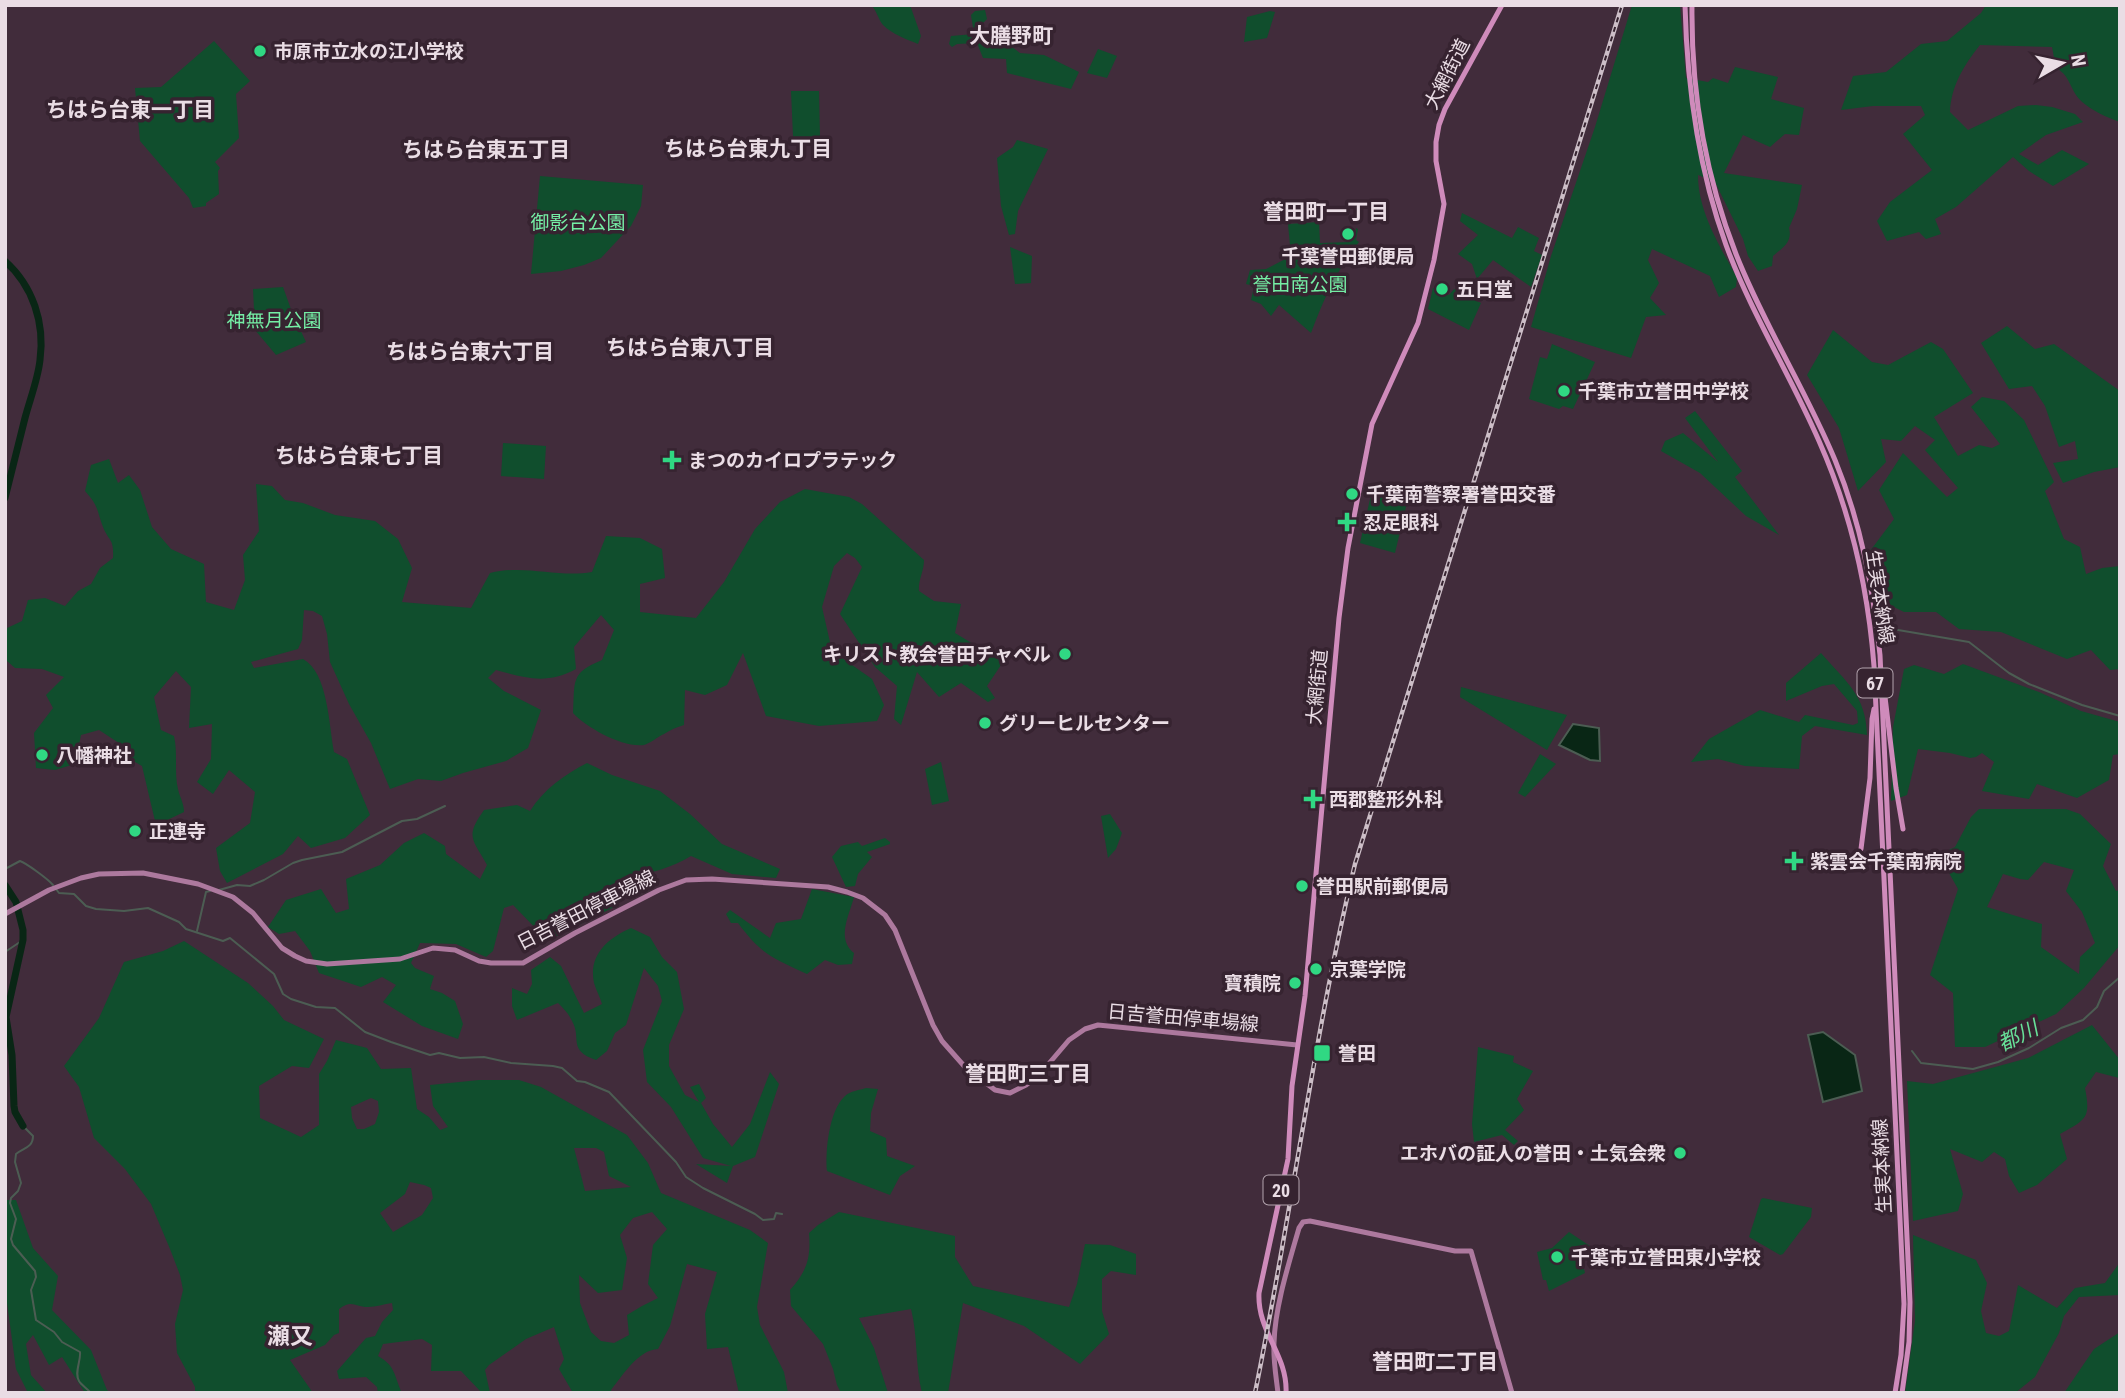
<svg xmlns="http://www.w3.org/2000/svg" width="2125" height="1398" viewBox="0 0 2125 1398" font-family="'Roboto Condensed','Noto Sans JP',sans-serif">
<rect width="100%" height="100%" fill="#412c3b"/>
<g fill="#104e2d" fill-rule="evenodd">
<path d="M871 5H910L921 36 918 44C906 39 892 34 883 25 878 19 877 11 871 5Z"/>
<path d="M1632 5H1680L1686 78 1708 82 1713 78 1728 83 1735 67 1778 77 1771 99 1804 108 1799 135 1785 134 1770 147 1743 135 1724 173 1802 185 1797 209 1789 228C1793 242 1782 248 1773 256L1772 266 1758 271 1748 256 1743 239 1715 182 1698 175C1698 212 1720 246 1737 278L1736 287 1719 297 1710 276 1652 249 1648 260 1659 283 1650 298 1666 315 1646 317 1631 358 1531 327 1551 256 1595 127Z"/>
<path d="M1986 5H2120V122C2106 117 2085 108 2076 95 2069 84 2068 74 2056 68L2052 47 1980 45C1964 65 1951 86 1950 112L1968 130 2018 106 2036 105 2052 107 2075 114 2083 122 2046 135 2019 154 2038 165 2062 150 2089 164 2053 186 2029 171 2013 157 1956 207 1935 219 1941 234 1926 239 1919 232 1887 241 1877 221 1890 202 1932 170 1903 134 1925 115 1921 106H1873L1841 110 1853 76 1886 72 1921 44 1947 41 1981 13Z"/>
<path d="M985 10 987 19 982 24 984 33H994L1020 53 1044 55 1079 72 1071 89 1007 73 1006 59 983 58 977 43 957 44 952 47 949 44 951 36 974 34 971 15 975 11Z"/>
<path d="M1270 11 1275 12 1267 38 1244 42 1247 17Z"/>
<path d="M214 41 250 81 236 94 239 138 215 162 220 168 218 171 219 194 206 203V206L193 208 189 198 140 141 135 88 161 87Z"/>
<path d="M1098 49 1117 56 1107 78 1087 73Z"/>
<path d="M791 91H819L820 137 794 138 793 136Z"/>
<path d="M1017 140 1048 149 1018 211 1015 234 1009 235 1001 206 997 158 1013 147Z"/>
<path d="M540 176 643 185 641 206 631 226 601 258 584 265 561 271 531 274Z"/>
<path d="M1462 213 1512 238 1518 227 1539 238 1534 251 1542 255 1531 287 1493 260 1477 279 1472 264 1458 254 1478 235 1460 221Z"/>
<path d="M1319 222 1320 243 1349 242 1355 237 1356 228 1358 229 1356 240 1359 242C1337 269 1323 301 1311 333L1279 305 1271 316 1261 304 1251 300 1254 286 1246 284 1250 270 1266 269 1291 256 1288 224Z"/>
<path d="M1010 247 1032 256 1031 283 1015 284Z"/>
<path d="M283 287 292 312 306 342 276 355 255 330 253 289Z"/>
<path d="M1433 288 1449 295 1454 289 1481 303 1469 330 1428 309Z"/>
<path d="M2007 326 2035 349 2054 344 2120 391V467L2094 472 2063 483 2053 463 2078 459 2075 441 2059 447 2045 406 2032 386 2009 389 1981 343Z"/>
<path d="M1833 330 1872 362 1888 365 1931 342 1943 349 1973 393 1934 417 1958 456 1979 445 1992 448 2000 444 1971 407 1982 397 2004 401 2024 420 2054 482 2045 491 2064 539 2080 547 2086 574 2102 568 2120 566V669L2110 670 2091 650 2067 659 2001 632 1959 629 1936 612H1904L1888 604 1870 551 1894 519 1879 490 1903 453 1947 497 1958 488 1925 450 1935 440 1915 426 1901 441 1881 439 1886 462 1858 491 1839 428 1807 375Z"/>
<path d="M1552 344 1595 362 1573 409 1563 406 1559 409 1529 399 1540 357 1547 359Z"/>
<path d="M1695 411 1742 471 1735 477 1779 535 1746 516 1700 473 1661 451 1665 441 1683 433 1718 462 1685 418Z"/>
<path d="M503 443 546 446 544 479 501 476Z"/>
<path d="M109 459 118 483 129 475 140 490 152 527 171 549 204 564 206 602 234 610 245 580 243 555 259 531 256 484 272 486 285 500 303 503 335 515 375 521 398 539 412 568 402 602 471 608 490 573C526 564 557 578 592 572L606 536 640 538 662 549 665 578 640 584V612L696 618 724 582 755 529 780 502 805 489 849 497 862 504 924 560C924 572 918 580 919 591L934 601 961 604 955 633 1003 662 987 686 995 698 988 702 961 683 939 697 917 672 901 725 894 719 897 686 875 667 840 614 862 567 855 558 847 553 834 566 822 607 832 651 872 679 884 705 877 721 819 726 766 716 743 653 727 685 705 695 685 690 684 725C677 727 670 730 664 734 657 737 651 743 644 745 623 748 587 728 573 713 575 681 570 673 602 660L614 630 601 615 574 647 576 669C546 685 526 678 496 670L488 678 504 691 541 710 528 748 506 761 463 773 441 781 418 779 390 789 371 743 349 704 330 662 327 634 322 616 313 611 304 610 302 640 298 649 251 662 254 668 303 659C328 672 329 726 334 752L347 759 370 815 345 838 311 848 298 836 283 854 227 883 220 871 216 848 250 823 255 792 229 770 213 794 197 782 211 759 212 724 189 728 191 687 176 671 154 697 161 730 174 736C178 753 174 773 178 789 180 798 184 803 184 812L161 823 155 821 142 766 123 755 122 745 99 730 81 735 75 764 55 770 36 768 34 733 53 708 46 695 64 677 42 669 15 668 7 661 5 629 22 621 28 600 45 598 65 606 78 591 91 584 100 568 113 558C114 538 109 542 103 527 96 508 99 507 85 491L91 465Z"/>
<path d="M1373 486H1411L1395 553 1360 543Z"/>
<path d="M1821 653C1846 682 1866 695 1867 735L1815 726 1802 736 1799 769 1745 766 1718 759 1691 762 1709 739 1760 710 1799 722 1805 715 1853 725 1858 723 1857 711 1834 684 1822 686 1786 701V683Z"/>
<path d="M1963 664 2039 692 2081 711 2120 722V754L2113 755 2109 780 2077 798 2037 784 2029 799 1982 791 1994 762 1982 753 1976 757 1970 758 1950 753 1918 749 1907 795 1891 801 1893 727 1904 669 1914 665 1944 674Z"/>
<path d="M1461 687 1567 715 1547 750 1460 697Z"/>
<path d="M1540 754 1556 764 1525 797 1518 793Z"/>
<path d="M941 762 949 801 932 805 925 769Z"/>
<path d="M587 763 612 775 660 791 690 814 722 844 780 869 776 878 732 874 691 856C671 868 652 873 629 877L616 906 555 937 545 938 513 905 504 908 493 951 486 957 456 944 420 943 411 963 415 968 434 976 430 989 442 993 455 1001 463 1024 458 1039 422 1026 383 1002 396 985 382 977 361 987 319 973 310 951 295 931 279 934 268 927 286 900 321 889 336 913 349 909 346 879 380 865 404 843 424 833 445 846 446 854 480 879 487 865C472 838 465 837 484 810L517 805 530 811C544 789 564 775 587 763Z"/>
<path d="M1979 809H2066L2080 814 2111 844 2103 866 2116 891 2120 890V945L2084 988 2056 1014 1985 1047H1955L1953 993 1930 975 1958 889 1939 855 1955 847 1971 817ZM2044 862 2074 870 2066 891 2082 912 2095 943 2080 957 2079 974 2041 947 2042 924 1987 907 2003 874 2020 879 2028 880Z"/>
<path d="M1110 814 1122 833 1116 849 1108 858 1101 816Z"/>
<path d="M885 838 890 842V844L867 852 872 857 858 874 855 886 846 887 832 857 841 846 858 842 862 846Z"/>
<path d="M812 889 854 897C849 916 836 939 854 953L852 964 838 965 825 960 807 974C771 957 762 955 738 923H731L726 914 730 910 770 938 776 923 801 919Z"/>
<path d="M631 928 650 937 662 957 677 972 684 1009 669 1045V1066L685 1095 699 1102 690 1087 699 1084 706 1098 701 1103 713 1124 732 1147 750 1124 770 1072 779 1084 755 1157 733 1166 727 1183 696 1164 731 1166 703 1158 671 1107 647 1082 643 1050 662 1001 658 986 644 968 626 1025 615 1033 607 1051 596 1060C567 1050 582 1038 572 1021 569 1014 563 1008 558 1003L517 1020 512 1006V988L527 994 532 984 531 970 550 957 561 966 584 1013 602 1004C600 997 596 990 594 983 588 955 608 938 631 928Z"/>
<path d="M184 941 248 983 273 1006 284 1020 324 1039 309 1068 292 1066 259 1086 260 1118 301 1137 319 1125V1074L327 1061 336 1040 367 1048 381 1069 411 1068 417 1109 429 1117 440 1130 448 1127 433 1106 430 1085 479 1080H519L541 1087 627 1135 648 1163 661 1193 750 1230 768 1243 757 1307 760 1325 784 1372 788 1393H739L728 1347 707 1349 705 1314 717 1272 687 1264 670 1326 658 1349C638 1350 623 1375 611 1390L612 1393H573L559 1369 564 1359 554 1327 526 1339 489 1365 485 1370 490 1393H482L461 1371H431L432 1345 422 1339 383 1344 378 1356C396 1366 394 1376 402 1393H378L377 1387 366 1377 339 1379 337 1371 366 1338 375 1336 382 1322 393 1310 392 1303C384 1304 376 1307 368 1307 354 1307 353 1299 339 1309V1333L334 1335 325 1345 290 1360 313 1393H195V1387L177 1353 175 1324 183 1290 180 1275 170 1249 151 1204 125 1169 94 1138 79 1087 64 1066 99 1018 124 962 163 951ZM371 1098 378 1101 379 1112 375 1124 364 1129H357L352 1118 351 1107ZM574 1148H596L604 1152 609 1176 631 1187 585 1191ZM410 1182 424 1185 431 1188 433 1198 422 1215 393 1232 380 1213 405 1194ZM652 1212 667 1229 653 1245 648 1284 658 1298 642 1306 627 1315 629 1335 614 1343 601 1341 591 1332 580 1303 579 1275 598 1293 622 1290 627 1258 620 1235 633 1218Z"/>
<path d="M2092 1025 2120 1060 2119 1078 2096 1072 2085 1088C2091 1119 2086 1119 2060 1134L2067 1159 2037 1185 2019 1193 2009 1176 2005 1159 1994 1152 1982 1162 1950 1149 1963 1194 1958 1211 1913 1221 1907 1081 1933 1084 2028 1058Z"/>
<path d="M1478 1047 1514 1056 1513 1062 1533 1071 1517 1099 1524 1110 1505 1130 1518 1141 1514 1145 1502 1135 1474 1142 1472 1124Z"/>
<path d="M866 1088 878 1089 871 1113 870 1131 886 1138 887 1156 915 1166 900 1176 890 1195 827 1171C825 1152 829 1110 845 1096 850 1091 860 1090 866 1088Z"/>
<path d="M1763 1198 1812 1208 1811 1217 1783 1254 1780 1255 1749 1237 1761 1199Z"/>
<path d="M5 1200H16L33 1248 58 1276 52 1310 91 1350 107 1390 111 1393H85L62 1357 49 1365 33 1335 26 1344 31 1375 47 1393H28L16 1369 5 1288Z"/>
<path d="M839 1212 955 1236V1257L973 1286 1069 1307 1077 1284 1085 1244 1110 1245 1136 1254V1275L1111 1271 1102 1279V1311L1109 1334 1080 1364 1024 1326 963 1303 948 1393H922C915 1365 918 1337 911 1309L859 1318 874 1348 888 1393H841L837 1385 833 1369 823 1344 791 1306 790 1290C807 1271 811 1258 809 1233L818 1225Z"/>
<path d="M1569 1232 1593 1248 1582 1261 1585 1273 1549 1291 1546 1280H1543L1537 1252 1552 1248Z"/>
<path d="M1913 1235 1976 1260 1987 1283 1981 1311 1986 1333 1999 1336 2009 1331 2018 1285 2057 1308 2075 1288 2105 1283 2120 1262V1295L2079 1297 2064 1316 2059 1333 2035 1377 2015 1393H1905L1915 1321Z"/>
<path d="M2120 1332V1393H2064L2094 1349Z"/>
</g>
<g fill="#092615" stroke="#4c5d53" stroke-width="2">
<path d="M1573 724 1599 728 1600 761 1590 760 1559 745Z"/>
<path d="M1823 1032 1855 1055 1862 1091 1823 1102 1808 1035Z"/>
</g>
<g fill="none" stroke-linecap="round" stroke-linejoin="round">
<g stroke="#4c5d53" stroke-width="2">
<path d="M1898 630 1969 642 2009 673 2029 684 2082 705 2120 716"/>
<path d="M5 869 20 861C26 863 48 879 53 885"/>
<path d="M56 889 59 893 74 894 86 906 96 909 124 911 148 908 179 922 186 929 223 941 230 938 274 974 283 994 291 999 316 1007 335 1008 365 1032 391 1042 430 1055 439 1053 460 1058 484 1057 511 1063 553 1066 562 1068 577 1081 585 1082 609 1092 676 1162 686 1177 703 1188 755 1214 763 1220 774 1219 776 1213 782 1214"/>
<path d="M219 890 237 885 250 886 264 880 293 863 302 860 342 852 402 821 417 819 445 806"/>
<path d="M197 931 206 892 210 891"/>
<path d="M5 952 23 940"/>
<path d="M1912 1051 1921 1063 1973 1069 1998 1062 2029 1048 2061 1028 2083 1020 2097 1007 2104 991 2120 977"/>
<path d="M23 1126 33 1136C33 1148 23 1148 16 1154L15 1162 21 1183 18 1191 11 1198 10 1203 16 1219 11 1239 13 1245 35 1271 36 1277 31 1290 36 1320 54 1332 62 1342 80 1352C81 1361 74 1373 79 1381 81 1385 88 1389 91 1393"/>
</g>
<g stroke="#092615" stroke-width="7">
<path d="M5 261C33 286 45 323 40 360 38 379 30 399 25 418 18 445 12 471 5 498"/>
<path d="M5 885 16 902 23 930V940L6 1017 12 1055 14 1106 15 1112 23 1126"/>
</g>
<g stroke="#ad799e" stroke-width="5">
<path d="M5 914 49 890 81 878 99 874 143 873 198 884 233 897 253 913 282 948 295 956 306 961 327 964 400 959 433 948 455 950 479 961 491 963H523L575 933 659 890 686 880 712 879 828 887 847 892 863 898 885 915 895 930 933 1025 942 1041 965 1067 995 1090 1010 1093 1026 1085 1040 1074 1069 1040 1085 1029 1098 1025 1297 1045"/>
<path d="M1278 1393C1276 1376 1273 1359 1274 1343 1275 1306 1289 1263 1299 1228L1303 1222 1310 1221 1455 1251H1471L1512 1393"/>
</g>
<g stroke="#cf8bbb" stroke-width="5">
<path d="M1685 5C1687 87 1698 168 1726 245 1751 313 1790 374 1819 441 1851 513 1868 588 1874 666L1904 1304 1901 1355 1895 1393"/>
<path d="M1692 5C1691 90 1705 175 1736 254 1764 325 1806 390 1835 460 1861 523 1873 588 1880 655L1910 1302 1909 1342 1902 1393"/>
<path d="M1885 697 1896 788 1903 829"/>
<path d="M1861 849 1870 778 1872 719 1874 709"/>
<path d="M1286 1393C1288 1355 1257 1332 1259 1293L1288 1159 1292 1086 1305 996 1339 618 1348 548 1372 424 1418 323 1434 260 1444 204 1436 161V142L1439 125 1445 109 1502 5"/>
</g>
<g stroke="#ccbec7" stroke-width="4.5">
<path id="rail" d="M1255 1393C1291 1217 1313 1039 1355 864L1622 5"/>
</g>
<use href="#rail" stroke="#362330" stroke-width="2" stroke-dasharray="5" stroke-linecap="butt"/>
</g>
<g fill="#30d883" stroke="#362330" stroke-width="2.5">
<circle cx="260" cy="51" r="7"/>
<circle cx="1348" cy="234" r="7"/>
<circle cx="1442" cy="289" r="7"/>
<circle cx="1564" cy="391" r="7"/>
<path d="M668.5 449.5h7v7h7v7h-7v7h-7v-7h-7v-7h7z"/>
<circle cx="1352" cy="494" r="7"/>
<path d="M1343.5 511.5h7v7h7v7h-7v7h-7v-7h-7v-7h7z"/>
<circle cx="1065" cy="654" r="7"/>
<circle cx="985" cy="723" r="7"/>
<circle cx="42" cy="755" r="7"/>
<path d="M1309.5 788.5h7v7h7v7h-7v7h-7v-7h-7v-7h7z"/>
<circle cx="135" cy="831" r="7"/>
<path d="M1790.5 850.5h7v7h7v7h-7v7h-7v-7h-7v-7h7z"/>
<circle cx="1302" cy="886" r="7"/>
<circle cx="1316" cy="969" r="7"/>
<circle cx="1295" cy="983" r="7"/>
<rect x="1313" y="1044" width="18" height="18" rx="3.5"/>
<circle cx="1680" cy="1153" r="7"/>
<circle cx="1557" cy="1257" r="7"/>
</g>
<g text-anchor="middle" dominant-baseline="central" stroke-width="7" stroke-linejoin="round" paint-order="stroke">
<g fill="#362330" stroke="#b4a5af" stroke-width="2">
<rect x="1857.5" y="668.5" width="35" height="29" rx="5"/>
<rect x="1263.5" y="1175.5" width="35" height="29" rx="5"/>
</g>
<g font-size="18" font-weight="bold" fill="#eadde5">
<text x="1875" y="683">67</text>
<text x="1281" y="1190">20</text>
</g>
<g font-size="19" font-weight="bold" fill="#eadde5" stroke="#362330" text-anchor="start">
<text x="274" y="51">市原市立水の江小学校</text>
<text x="1348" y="256" text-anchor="middle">千葉誉田郵便局</text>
<text x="1456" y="289">五日堂</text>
<text x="1578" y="391">千葉市立誉田中学校</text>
<text x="688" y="460">まつのカイロプラテック</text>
<text x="1366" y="494">千葉南警察署誉田交番</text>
<text x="1363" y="522">忍足眼科</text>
<text x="1051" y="654" text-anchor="end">キリスト教会誉田チャペル</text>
<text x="999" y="723">グリーヒルセンター</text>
<text x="56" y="755">八幡神社</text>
<text x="1329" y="799">西郡整形外科</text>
<text x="149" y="831">正連寺</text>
<text x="1810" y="861">紫雲会千葉南病院</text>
<text x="1316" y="886">誉田駅前郵便局</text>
<text x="1330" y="969">京葉学院</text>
<text x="1281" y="983" text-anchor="end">寶積院</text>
<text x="1338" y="1053">誉田</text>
<text x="1666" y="1153" text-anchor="end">エホバの証人の誉田・土気会衆</text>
<text x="1571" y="1257">千葉市立誉田東小学校</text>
</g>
<g font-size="19" fill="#eadde5" stroke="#362330">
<text transform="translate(1447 74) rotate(-63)">大網街道</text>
<text transform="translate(1880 597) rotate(81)">生実本納線</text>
<text transform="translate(1317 687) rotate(-85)">大網街道</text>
<text transform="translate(586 910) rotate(-27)">日吉誉田停車場線</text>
<text transform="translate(1183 1018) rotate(5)">日吉誉田停車場線</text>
<text transform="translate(1882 1166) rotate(-93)">生実本納線</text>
</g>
<g font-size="19" fill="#75eea5" stroke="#362330">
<text x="578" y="222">御影台公園</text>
<text x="1300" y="284">誉田南公園</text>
<text x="274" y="320">神無月公園</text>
</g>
<g font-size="21" font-weight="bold" fill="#eadde5" stroke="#362330">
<text x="1011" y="36">大膳野町</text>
<text x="130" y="110">ちはら台東一丁目</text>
<text x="748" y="149">ちはら台東九丁目</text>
<text x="486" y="150">ちはら台東五丁目</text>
<text x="1326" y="212">誉田町一丁目</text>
<text x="690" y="348">ちはら台東八丁目</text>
<text x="470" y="352">ちはら台東六丁目</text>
<text x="359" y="456">ちはら台東七丁目</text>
<text x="1028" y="1074">誉田町三丁目</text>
<text x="1435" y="1362">誉田町二丁目</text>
</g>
<g font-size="21" font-style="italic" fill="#67e098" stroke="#362330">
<text transform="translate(2018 1036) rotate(-26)">都川</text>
</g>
<g font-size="23" font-weight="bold" fill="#eadde5" stroke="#362330">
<text x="290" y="1336">瀬又</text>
</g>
</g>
<rect width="2125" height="1398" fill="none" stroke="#eadde5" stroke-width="14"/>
<g transform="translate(2062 63) rotate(81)" stroke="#362330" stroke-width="5" paint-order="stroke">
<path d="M0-5L12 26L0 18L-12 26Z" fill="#eadde5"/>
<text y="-10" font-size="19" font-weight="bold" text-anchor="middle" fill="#eadde5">N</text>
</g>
</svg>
